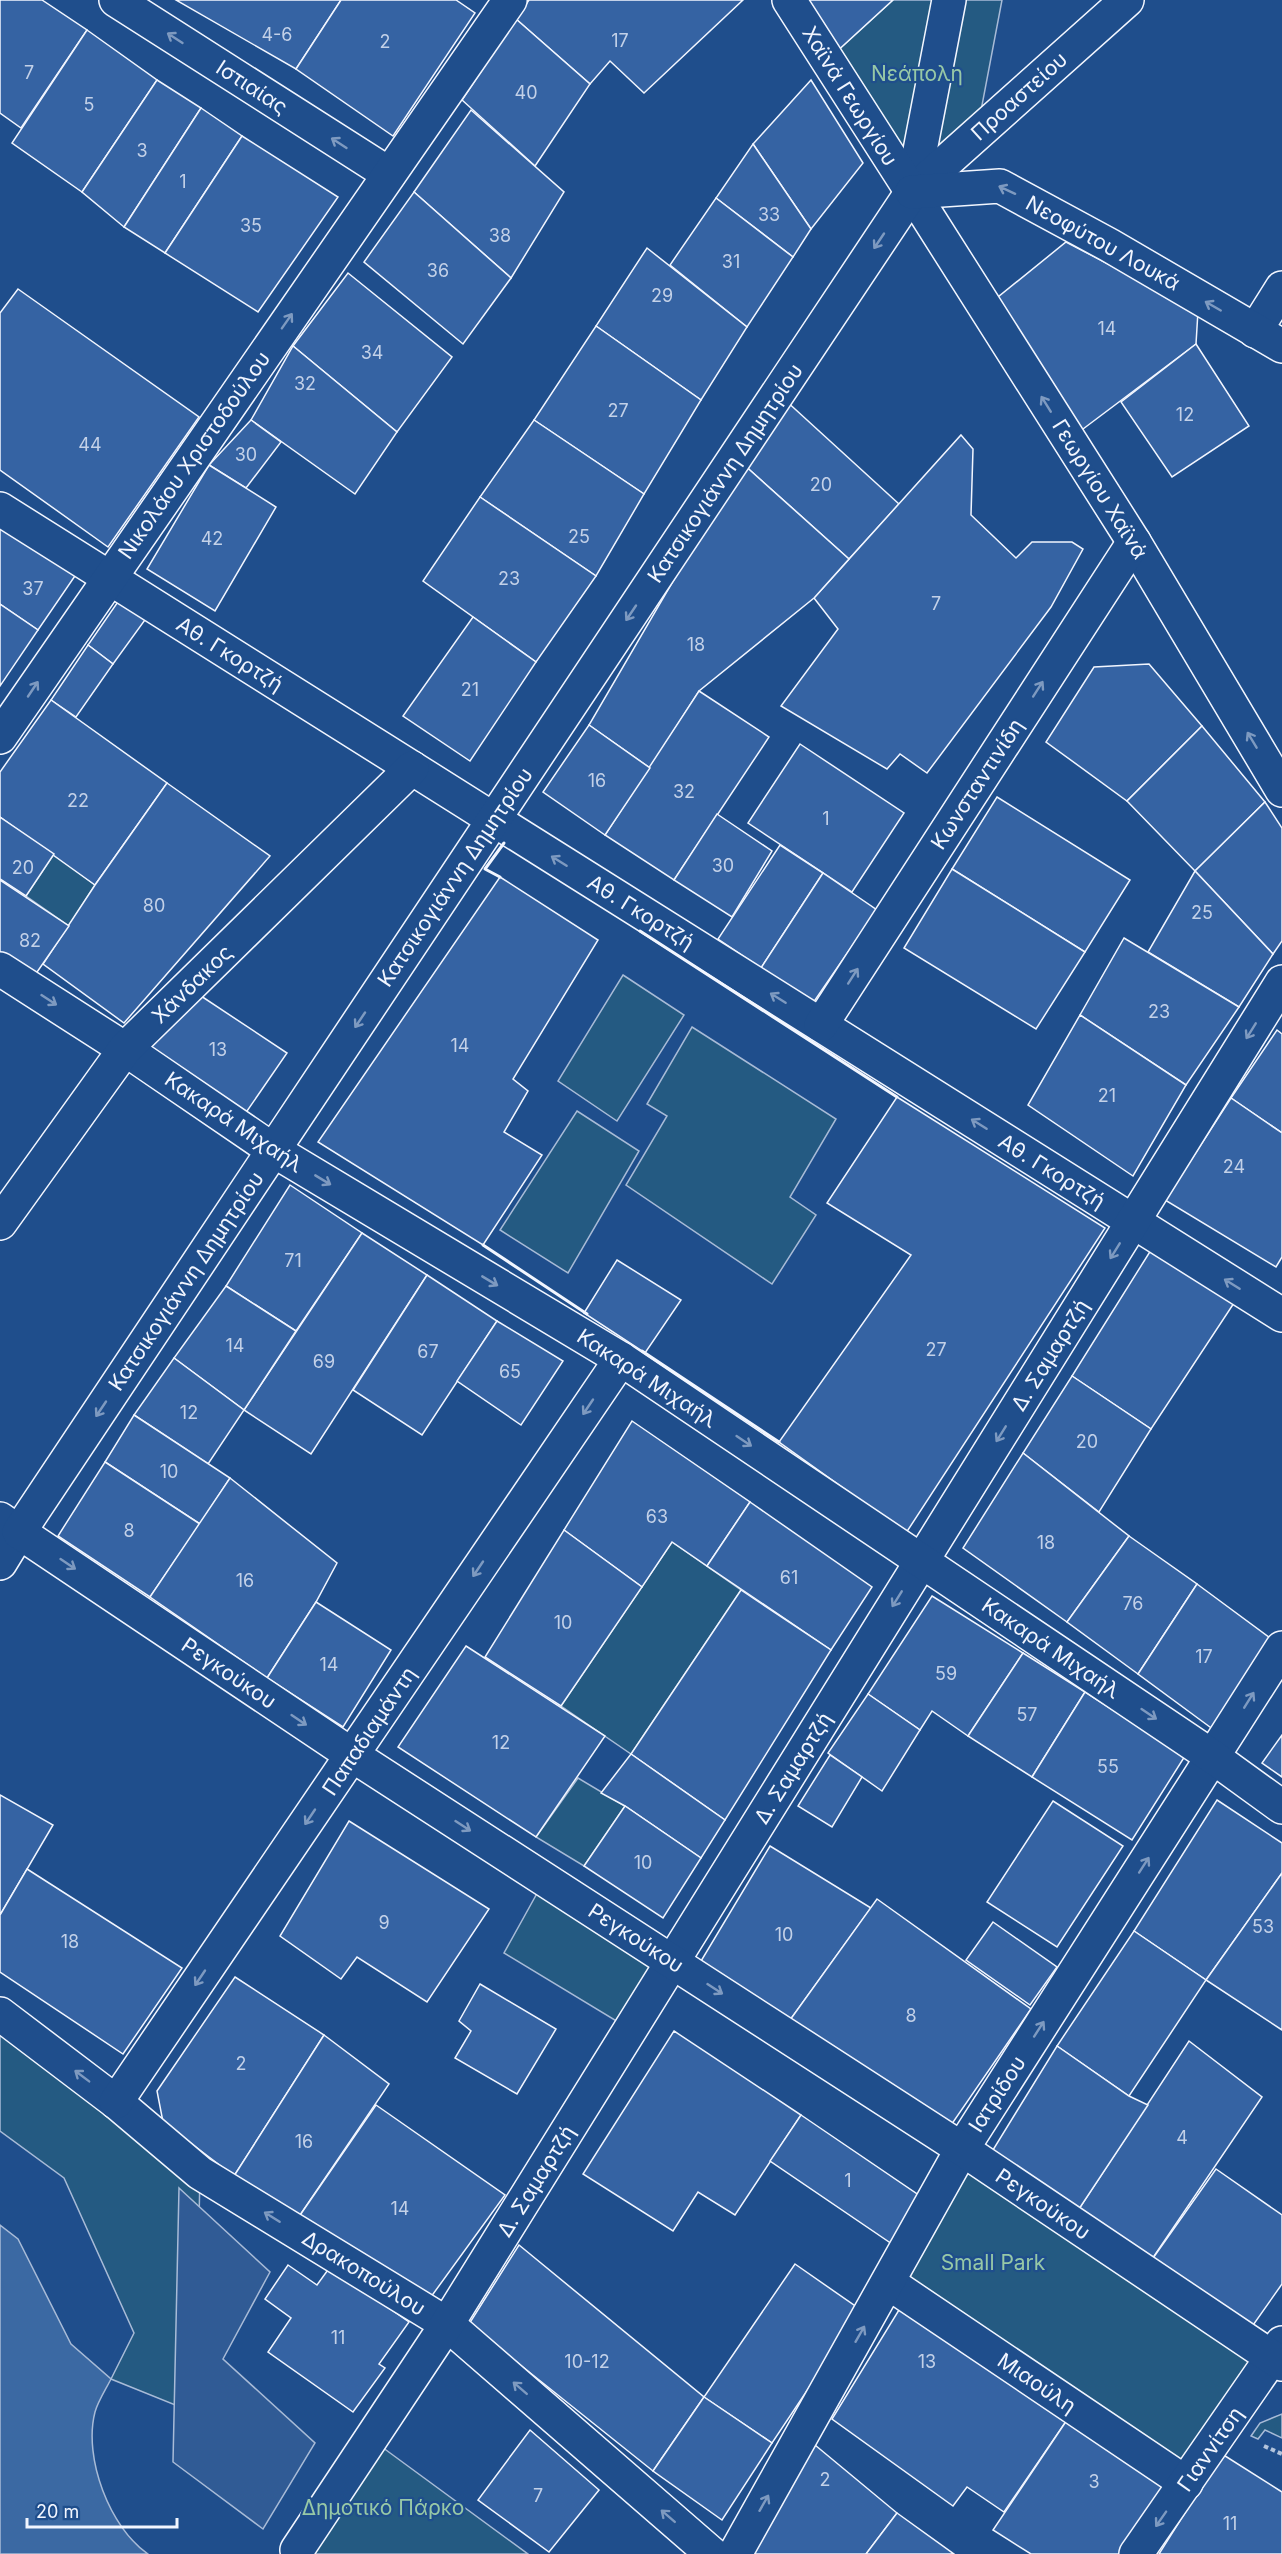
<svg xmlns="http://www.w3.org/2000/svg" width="1282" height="2554" viewBox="0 0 1282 2554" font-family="Inter,sans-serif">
<rect width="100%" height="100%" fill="#1f4e8c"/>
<g fill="#245a82" stroke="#a8bbd7" stroke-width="1.5">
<path d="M893 0H1002L980 116 912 192 827 60Z"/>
<path d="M54 854 95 885 69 926 26 896Z"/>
<path d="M623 975 684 1015 617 1121 558 1081Z"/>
<path d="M692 1027 836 1119 790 1197 816 1215 772 1284 626 1185 667 1116 647 1104Z"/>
<path d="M577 1111 639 1151 568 1273 500 1230Z"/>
<path d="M672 1542 741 1590 631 1754 561 1706Z"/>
<path d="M578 1778 625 1806 584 1866 536 1837Z"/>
<path d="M540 1888 663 1967 623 2025 504 1953Z"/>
<path d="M0 2014 200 2173 195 2413 111 2379 134 2333 64 2178 0 2131Z"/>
<path d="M962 2149 1272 2359 1186 2483 889 2283Z"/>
<path d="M1282 2414V2438L1265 2430 1258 2439 1251 2436 1260 2423Z"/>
<path d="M371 2439 528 2554H316L301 2543Z"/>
</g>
<path fill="#305b95" stroke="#a8bbd7" stroke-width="1.5" d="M179 2188 270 2272 223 2359 315 2443 263 2529 173 2462Z"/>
<path fill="#3b69a3" stroke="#a8bbd7" stroke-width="1.5" d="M0 2225 18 2239 71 2344 111 2379C106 2389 98 2401 95 2412 83 2458 110 2528 148 2554H0Z"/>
<g fill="#3563a3" stroke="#f2f6ff" stroke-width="1.5">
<path d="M0 0H42L87 30 21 128 0 113Z"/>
<path d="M176 0H341L296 69Z"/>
<path d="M341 0H456L475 13 393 136 296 69Z"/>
<path d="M529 0H743L644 93 610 61 590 84 516 19Z"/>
<path d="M800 0H893L834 54Z"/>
<path d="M516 19 590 84 535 166 462 100Z"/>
<path d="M87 30 157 80 82 192 12 143Z"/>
<path d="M157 80 201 108 124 227 82 192Z"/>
<path d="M811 80 863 163 811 229 753 144Z"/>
<path d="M201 108 242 136 165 253 124 227Z"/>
<path d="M471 110 564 192 511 278 414 192Z"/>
<path d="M242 136 338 197 258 312 165 253Z"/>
<path d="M753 144 811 229 793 257 716 198Z"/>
<path d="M414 192 511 278 463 344 364 262Z"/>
<path d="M716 198 793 257 747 327 670 265Z"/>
<path d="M1066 242 1198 311 1196 344 1079 432 998 297Z"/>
<path d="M647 248 747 327 701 400 596 326Z"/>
<path d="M348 273 452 357 397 432 293 346Z"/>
<path d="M18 289 199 417 108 547 0 470V313Z"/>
<path d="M596 326 701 400 644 494 534 420Z"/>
<path d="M1196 344 1249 426 1172 477 1121 402Z"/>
<path d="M293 346 397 432 355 494 251 420Z"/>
<path d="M784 399 899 504 849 559 742 463Z"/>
<path d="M251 420 281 442 246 488 209 465Z"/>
<path d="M534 420 644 494 596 576 480 497Z"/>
<path d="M961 435 973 449 971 515 1016 558 1032 542H1072L1083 549 1051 607 927 773 900 754 887 769 781 706 838 629 814 598Z"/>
<path d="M742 463 849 559 814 598 699 691 650 768 589 725Z"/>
<path d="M209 465 276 507 215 611 147 569Z"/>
<path d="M480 497 596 576 536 662 423 581Z"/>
<path d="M0 527 77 573 38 630 0 604Z"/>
<path d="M124 593 150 613 113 664 88 645Z"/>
<path d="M0 604 38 630 0 686Z"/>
<path d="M473 617 536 662 470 761 403 716Z"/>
<path d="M88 645 113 664 76 717 51 700Z"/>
<path d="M1149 664 1202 726 1127 801 1046 742 1094 667Z"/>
<path d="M699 691 769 737 674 880 605 835Z"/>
<path d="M51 700 167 783 95 885 0 817V772Z"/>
<path d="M589 725 650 768 605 835 543 792Z"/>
<path d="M1202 726 1265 802 1195 871 1127 801Z"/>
<path d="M800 744 904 813 852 892 748 823Z"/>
<path d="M167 783 270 856 124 1023 43 964 95 885Z"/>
<path d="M997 797 1130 880 1085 952 952 869Z"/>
<path d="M1265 802 1282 828V941L1273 954 1195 871Z"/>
<path d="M717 814 772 851 732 917 674 880Z"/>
<path d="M0 817 54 854 26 896 0 879Z"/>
<path d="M780 845 823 873 761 968 718 939Z"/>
<path d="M952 869 1085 952 1036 1029 904 948Z"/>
<path d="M1195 871 1273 954 1239 1007 1148 952Z"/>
<path d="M823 873 877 910 813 1003 761 968Z"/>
<path d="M500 877 598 940 513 1079 528 1091 504 1132 542 1155 483 1245 318 1142Z"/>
<path d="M0 880 69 926 35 975 0 954Z"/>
<path d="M1124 938 1239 1007 1186 1085 1080 1015Z"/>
<path d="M195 992 287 1053 245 1114 149 1045Z"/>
<path d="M1080 1015 1186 1085 1133 1176 1028 1105Z"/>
<path d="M1277 1030 1282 1034V1133L1231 1098Z"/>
<path d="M897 1097 1105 1228 906 1533 779 1442 911 1255 827 1203Z"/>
<path d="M1231 1098 1282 1133V1257L1276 1267 1165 1200Z"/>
<path d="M290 1185 362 1233 296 1331 226 1286Z"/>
<path d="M362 1233 427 1275 311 1454 244 1410Z"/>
<path d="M1151 1250 1236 1300 1151 1429 1072 1376Z"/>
<path d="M617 1260 681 1300 645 1353 584 1313Z"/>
<path d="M427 1275 497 1321 422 1435 353 1390Z"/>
<path d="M226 1286 296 1331 244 1410 174 1358Z"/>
<path d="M497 1321 563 1361 521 1425 457 1381Z"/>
<path d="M174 1358 244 1410 208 1464 134 1415Z"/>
<path d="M1072 1376 1151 1429 1099 1512 1023 1453Z"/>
<path d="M134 1415 230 1478 200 1524 105 1462Z"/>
<path d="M632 1421 750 1502 707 1566 672 1542 642 1587 564 1530Z"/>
<path d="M1023 1453 1129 1536 1067 1622 963 1548Z"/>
<path d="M105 1462 200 1524 150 1597 58 1536Z"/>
<path d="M230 1478 337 1563 316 1602 267 1678 150 1597Z"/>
<path d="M750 1502 872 1587 831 1650 707 1566Z"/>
<path d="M564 1530 642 1587 561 1706 485 1657Z"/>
<path d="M1129 1536 1197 1584 1138 1674 1067 1622Z"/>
<path d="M1197 1584 1270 1638 1214 1730 1138 1674Z"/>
<path d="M741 1590 831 1650 725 1820 631 1754Z"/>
<path d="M932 1596 1023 1653 968 1736 932 1711 920 1730 868 1694Z"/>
<path d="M316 1602 391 1650 343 1727 267 1678Z"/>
<path d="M466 1646 605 1736 536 1837 398 1747Z"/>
<path d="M1023 1653 1085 1692 1032 1777 968 1736Z"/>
<path d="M1085 1692 1185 1756 1132 1840 1032 1777Z"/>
<path d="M868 1694 920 1730 882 1791 828 1753Z"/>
<path d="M1282 1735V1777L1262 1763Z"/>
<path d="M631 1754 725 1820 701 1858 625 1806 601 1793Z"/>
<path d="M830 1755 862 1777 832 1827 798 1806Z"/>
<path d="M0 1795 53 1825 0 1915Z"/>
<path d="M1217 1800 1282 1843V1873L1206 1980 1134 1931Z"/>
<path d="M1053 1801 1123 1846 1057 1947 987 1902Z"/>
<path d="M625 1806 701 1858 663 1918 584 1866Z"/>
<path d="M349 1821 489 1909 427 2002 357 1957 341 1979 280 1936Z"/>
<path d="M770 1846 871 1908 790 2020 701 1961Z"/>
<path d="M27 1869 182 1968 123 2054 0 1972V1915Z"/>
<path d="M1282 1873V2030L1206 1980Z"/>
<path d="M877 1899 1031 2009 947 2131 790 2020Z"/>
<path d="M993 1922 1057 1967 1030 2005 966 1960Z"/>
<path d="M1134 1931 1206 1980 1129 2096 1057 2046Z"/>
<path d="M235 1977 324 2035 234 2176 163 2122 157 2091Z"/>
<path d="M480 1984 556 2029 517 2094 455 2058 471 2031 459 2021Z"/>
<path d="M674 2031 801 2115 735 2215 698 2192 673 2231 583 2174Z"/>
<path d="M324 2035 389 2084 296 2221 234 2176Z"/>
<path d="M1189 2041 1262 2097 1146 2268 1073 2218Z"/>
<path d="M1057 2046 1129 2096 1148 2105 1073 2218 988 2158Z"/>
<path d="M376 2105 505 2195 428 2301 296 2221Z"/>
<path d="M801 2115 926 2200 895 2246 770 2161Z"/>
<path d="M1216 2169 1282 2215V2284L1244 2338 1146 2268Z"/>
<path d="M519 2245 704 2397 653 2471 469 2324Z"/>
<path d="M795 2264 861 2310 772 2443 704 2397Z"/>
<path d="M288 2265 317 2285 330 2267 409 2322 379 2364 385 2368 353 2412 268 2352 291 2318 265 2299Z"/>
<path d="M902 2305 1069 2417 1004 2512 967 2487 953 2506 832 2419Z"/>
<path d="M704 2397 772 2443 722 2520 653 2471Z"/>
<path d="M1069 2417 1171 2487 1126 2554H1031L993 2530Z"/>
<path d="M530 2430 599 2490 549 2552 478 2500Z"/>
<path d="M815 2445 897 2513 866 2554H746Z"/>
<path d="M1222 2454 1282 2492V2554H1159Z"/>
<path d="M897 2513 954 2554H866Z"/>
</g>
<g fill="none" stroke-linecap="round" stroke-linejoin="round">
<g stroke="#f2f6ff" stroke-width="36">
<path id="pedestrian" d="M912 192 949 0"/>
</g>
<g stroke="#f2f6ff" stroke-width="36">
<g id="minor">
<path d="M116 0 389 174"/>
<path d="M912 192 1134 542 1282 790"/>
<path d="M1255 331 1282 288"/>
<path d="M0 509 1282 1315"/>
<path d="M0 737 510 0"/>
<path d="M0 969 125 1049 273 1150"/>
<path d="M821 1025 1134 542"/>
<path d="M0 1223 125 1049 412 768"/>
<path d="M0 1519 19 1532 0 1563"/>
<path d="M0 2014 116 2102 200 2173 447 2324 712 2554"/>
<path d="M116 2102 621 1359"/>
<path d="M889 2283 1186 2483"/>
<path d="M297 2550 447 2324 1282 982"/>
<path d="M735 2554 962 2149 1282 1648"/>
<path d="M1136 2554 1282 2343"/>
</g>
</g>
<g stroke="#f2f6ff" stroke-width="36">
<g id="tertiary">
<path d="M912 192 1127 0"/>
<path d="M273 1150 621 1359 1213 1757 1282 1807"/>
</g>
</g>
<g stroke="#f2f6ff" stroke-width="36">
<g id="secondary">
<path d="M789 0 912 192"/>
<path d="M912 192 19 1532 352 1755 962 2149 1282 2364"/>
<path d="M912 192 1000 186 1109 245 1282 346"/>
</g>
</g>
<path stroke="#b3c4dc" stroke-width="4" stroke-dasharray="4.5 3" stroke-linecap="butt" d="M1264 2446 1282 2454"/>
<use href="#pedestrian" stroke="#1f4e8c" stroke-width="33"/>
<use href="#minor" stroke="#1f4e8c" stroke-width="33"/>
<use href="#tertiary" stroke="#1f4e8c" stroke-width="33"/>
<use href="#secondary" stroke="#1f4e8c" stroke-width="33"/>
<g stroke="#f2f6ff" stroke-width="3">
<path d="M500 877 485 869 504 843"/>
<path d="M640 931 897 1097"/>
<path d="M483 1245 587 1314"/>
<path d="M642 1351 779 1442"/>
</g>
</g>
<defs><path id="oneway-shaft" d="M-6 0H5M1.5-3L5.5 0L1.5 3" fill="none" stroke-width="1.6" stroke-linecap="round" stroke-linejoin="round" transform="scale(1.5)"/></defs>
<g stroke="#7e9ac0">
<use href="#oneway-shaft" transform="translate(175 38) rotate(-147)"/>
<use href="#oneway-shaft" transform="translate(339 143) rotate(-147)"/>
<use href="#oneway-shaft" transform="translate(1007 190) rotate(-155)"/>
<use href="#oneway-shaft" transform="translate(879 241) rotate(124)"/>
<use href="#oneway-shaft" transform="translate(1213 306) rotate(-150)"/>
<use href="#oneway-shaft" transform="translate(287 321) rotate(-55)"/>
<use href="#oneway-shaft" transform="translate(1046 404) rotate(-122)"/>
<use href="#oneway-shaft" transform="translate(631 613) rotate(124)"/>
<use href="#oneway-shaft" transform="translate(33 689) rotate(-56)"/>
<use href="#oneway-shaft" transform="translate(1038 689) rotate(-57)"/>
<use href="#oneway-shaft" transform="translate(1252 740) rotate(-121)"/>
<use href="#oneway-shaft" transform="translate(559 861) rotate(-148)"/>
<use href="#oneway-shaft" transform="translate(853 976) rotate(-57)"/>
<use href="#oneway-shaft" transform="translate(778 998) rotate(-148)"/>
<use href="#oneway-shaft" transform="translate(49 1000) rotate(33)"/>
<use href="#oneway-shaft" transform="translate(360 1020) rotate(124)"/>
<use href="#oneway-shaft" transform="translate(1251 1031) rotate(122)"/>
<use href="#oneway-shaft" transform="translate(979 1124) rotate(-148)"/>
<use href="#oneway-shaft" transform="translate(323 1180) rotate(31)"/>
<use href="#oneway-shaft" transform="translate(1115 1251) rotate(122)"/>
<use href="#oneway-shaft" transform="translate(490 1281) rotate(31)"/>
<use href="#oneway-shaft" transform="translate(1232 1284) rotate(-148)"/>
<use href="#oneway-shaft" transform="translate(588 1407) rotate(124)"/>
<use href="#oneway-shaft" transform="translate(101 1409) rotate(124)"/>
<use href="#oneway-shaft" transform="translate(1001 1434) rotate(122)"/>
<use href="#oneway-shaft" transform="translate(744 1441) rotate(34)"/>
<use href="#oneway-shaft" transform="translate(68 1564) rotate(34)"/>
<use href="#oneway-shaft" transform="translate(478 1569) rotate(124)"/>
<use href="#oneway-shaft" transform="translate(897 1599) rotate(122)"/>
<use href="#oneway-shaft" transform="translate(1249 1700) rotate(-58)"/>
<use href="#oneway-shaft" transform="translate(1149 1714) rotate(34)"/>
<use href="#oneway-shaft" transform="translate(299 1720) rotate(34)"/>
<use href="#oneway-shaft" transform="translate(310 1817) rotate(124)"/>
<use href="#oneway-shaft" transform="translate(463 1826) rotate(33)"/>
<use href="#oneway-shaft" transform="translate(1144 1865) rotate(-57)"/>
<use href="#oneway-shaft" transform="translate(200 1978) rotate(124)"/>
<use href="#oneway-shaft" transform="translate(715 1989) rotate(33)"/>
<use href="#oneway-shaft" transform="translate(1039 2029) rotate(-57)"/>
<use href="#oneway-shaft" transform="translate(82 2076) rotate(-143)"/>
<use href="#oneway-shaft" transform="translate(272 2217) rotate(-148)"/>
<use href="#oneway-shaft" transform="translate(860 2334) rotate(-60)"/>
<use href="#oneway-shaft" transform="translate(520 2388) rotate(-139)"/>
<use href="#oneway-shaft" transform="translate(764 2503) rotate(-60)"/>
<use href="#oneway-shaft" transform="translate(668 2516) rotate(-139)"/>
<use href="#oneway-shaft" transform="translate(1161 2519) rotate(125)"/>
</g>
<g text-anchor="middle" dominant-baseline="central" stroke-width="4.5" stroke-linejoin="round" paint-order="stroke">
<g font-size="18" fill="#c3d1e8">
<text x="277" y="34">4-6</text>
<text x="620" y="40">17</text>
<text x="385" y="41">2</text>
<text x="29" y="72">7</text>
<text x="526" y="92">40</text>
<text x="89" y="104">5</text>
<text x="142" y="150">3</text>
<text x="183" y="181">1</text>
<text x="769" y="214">33</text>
<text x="251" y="225">35</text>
<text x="500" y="235">38</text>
<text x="731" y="261">31</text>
<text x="438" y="270">36</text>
<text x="662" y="295">29</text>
<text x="1107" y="328">14</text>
<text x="372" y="352">34</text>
<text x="305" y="383">32</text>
<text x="618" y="410">27</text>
<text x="1185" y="414">12</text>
<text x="90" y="444">44</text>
<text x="246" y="454">30</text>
<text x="821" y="484">20</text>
<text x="579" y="536">25</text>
<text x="212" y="538">42</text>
<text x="509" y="578">23</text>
<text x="33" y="588">37</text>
<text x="936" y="603">7</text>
<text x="696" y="644">18</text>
<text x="470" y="689">21</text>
<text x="597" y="780">16</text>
<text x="684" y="791">32</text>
<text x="78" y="800">22</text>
<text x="826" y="818">1</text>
<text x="723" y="865">30</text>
<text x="23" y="867">20</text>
<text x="154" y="905">80</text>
<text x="1202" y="912">25</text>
<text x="30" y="940">82</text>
<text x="1159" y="1011">23</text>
<text x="460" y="1045">14</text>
<text x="218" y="1049">13</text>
<text x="1107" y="1095">21</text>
<text x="1234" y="1166">24</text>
<text x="293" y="1260">71</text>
<text x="235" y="1345">14</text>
<text x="936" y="1349">27</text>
<text x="428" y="1351">67</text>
<text x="324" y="1361">69</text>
<text x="510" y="1371">65</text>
<text x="189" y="1412">12</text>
<text x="1087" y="1441">20</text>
<text x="169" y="1471">10</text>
<text x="657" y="1516">63</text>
<text x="129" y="1530">8</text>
<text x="1046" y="1542">18</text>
<text x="789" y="1577">61</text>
<text x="245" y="1580">16</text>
<text x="1133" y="1603">76</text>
<text x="563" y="1622">10</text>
<text x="1204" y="1656">17</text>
<text x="329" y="1664">14</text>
<text x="946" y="1673">59</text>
<text x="1027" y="1714">57</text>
<text x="501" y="1742">12</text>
<text x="1108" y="1766">55</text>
<text x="643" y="1862">10</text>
<text x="384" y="1922">9</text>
<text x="1263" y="1926">53</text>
<text x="784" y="1934">10</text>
<text x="70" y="1941">18</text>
<text x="911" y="2015">8</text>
<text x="241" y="2063">2</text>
<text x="1182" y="2137">4</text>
<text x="304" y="2141">16</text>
<text x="848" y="2180">1</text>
<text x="400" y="2208">14</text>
<text x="338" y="2337">11</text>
<text x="587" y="2361">10-12</text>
<text x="927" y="2361">13</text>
<text x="825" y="2479">2</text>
<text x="1094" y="2481">3</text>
<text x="538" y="2495">7</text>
<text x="1230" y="2523">11</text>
</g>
<g font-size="21" fill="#97c8a6" stroke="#1f4e8c">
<text x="917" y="73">Νεάπολη</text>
<text x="993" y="2262">Small Park</text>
<text x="383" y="2507">Δημοτικό Πάρκο</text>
</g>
<g font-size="21" fill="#f2f6ff" stroke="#1f4e8c">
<text transform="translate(252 87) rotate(33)">Ιστιαίας</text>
<text transform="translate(850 96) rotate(58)">Χαϊνά Γεωργίου</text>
<text transform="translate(1019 96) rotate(-42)">Προαστείου</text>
<text transform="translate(1103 243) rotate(29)">Νεοφύτου Λουκά</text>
<text transform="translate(194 455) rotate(-55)">Νικολάου Χριστοδούλου</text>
<text transform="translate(725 473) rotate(-56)">Κατσικογιάννη Δημητρίου</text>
<text transform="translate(1100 489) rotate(58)">Γεωργίου Χαϊνά</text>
<text transform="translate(230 654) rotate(32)">Αθ. Γκορτζή</text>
<text transform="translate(977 784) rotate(-57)">Κωνσταντινίδη</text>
<text transform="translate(455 877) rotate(-56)">Κατσικογιάννη Δημητρίου</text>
<text transform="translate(641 912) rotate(32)">Αθ. Γκορτζή</text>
<text transform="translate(192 984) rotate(-44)">Χάνδακος</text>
<text transform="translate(234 1122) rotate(34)">Κακαρά Μιχαήλ</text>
<text transform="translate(1052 1171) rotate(32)">Αθ. Γκορτζή</text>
<text transform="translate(186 1281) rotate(-56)">Κατσικογιάννη Δημητρίου</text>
<text transform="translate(1050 1355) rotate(-58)">Δ. Σαμαρτζή</text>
<text transform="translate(647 1378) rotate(33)">Κακαρά Μιχαήλ</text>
<text transform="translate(1051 1648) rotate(34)">Κακαρά Μιχαήλ</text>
<text transform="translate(229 1673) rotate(34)">Ρεγκούκου</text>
<text transform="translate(369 1731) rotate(-56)">Παπαδιαμάντη</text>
<text transform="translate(793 1768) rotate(-58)">Δ. Σαμαρτζή</text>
<text transform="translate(636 1938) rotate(33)">Ρεγκούκου</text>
<text transform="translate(997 2094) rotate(-57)">Ιατρίδου</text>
<text transform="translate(536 2181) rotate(-58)">Δ. Σαμαρτζή</text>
<text transform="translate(1043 2204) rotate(34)">Ρεγκούκου</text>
<text transform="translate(364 2273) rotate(32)">Δρακοπούλου</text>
<text transform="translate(1037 2383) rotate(34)">Μιαούλη</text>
<text transform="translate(1210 2449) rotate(-55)">Γιαννίτση</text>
</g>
</g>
<path d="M27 2518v9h150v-9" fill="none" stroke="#f2f6ff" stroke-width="3"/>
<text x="36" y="2518" font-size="18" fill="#f2f6ff" stroke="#1f4e8c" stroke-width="4.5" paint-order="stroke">20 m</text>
</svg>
